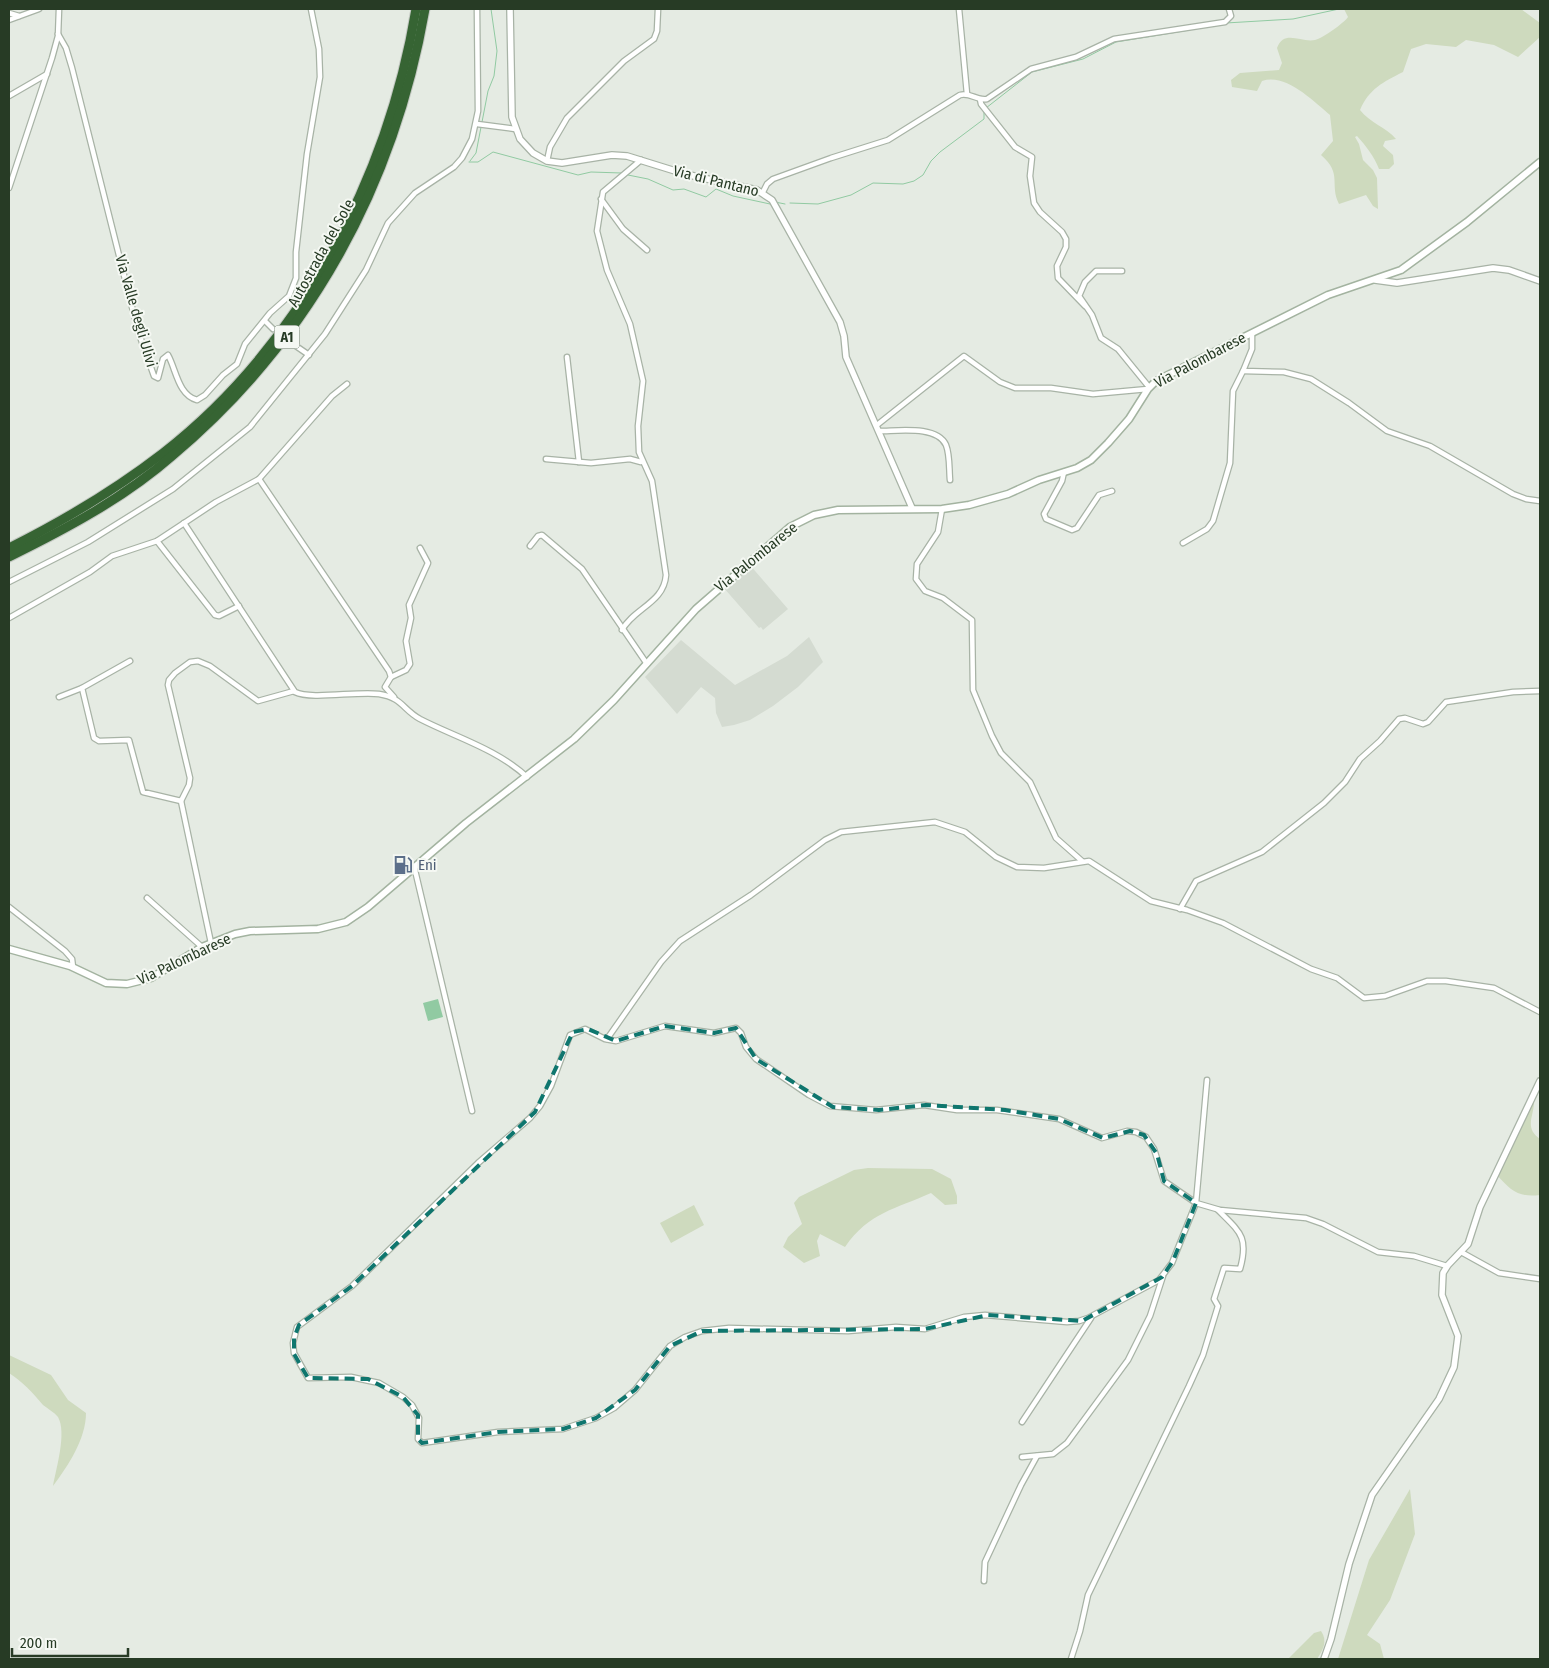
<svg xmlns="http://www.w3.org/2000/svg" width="1549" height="1668" viewBox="0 0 1549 1668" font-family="'Fira Sans Condensed',sans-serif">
<rect width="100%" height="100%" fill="#e5ebe3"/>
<g fill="#d4dbd1">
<path d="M749 564 788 609 763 630 761 627 759 628 723 587Z"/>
<path d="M809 637 823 662 798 687 773 706 750 720 734 725 722 727 716 713 715 698 701 687 677 714 645 677 681 640 735 685 787 656Z"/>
</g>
<g fill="#cedabe">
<path d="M1344 9H1521L1540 23V37L1518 57 1494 45 1466 40 1456 47 1426 44 1411 49 1403 72C1383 82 1369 89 1360 110 1370 123 1386 127 1396 139L1385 141 1383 146 1393 155 1394 164 1389 169H1379C1374 156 1366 146 1357 136L1355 137 1359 144 1363 160 1373 170 1377 178 1378 209 1373 206 1366 195 1339 204C1329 184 1343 174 1321 155L1333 141 1330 115C1313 101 1286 73 1262 81L1257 91 1232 87 1231 80 1240 73 1279 70 1282 63 1277 48C1284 29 1301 43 1315 40 1323 38 1344 23 1348 17Z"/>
<path d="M1534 1099C1535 1116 1523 1127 1540 1139V1195C1519 1198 1510 1190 1497 1175Z"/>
<path d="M868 1168 932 1169 951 1179 957 1196V1204L945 1205 931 1193C896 1209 869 1212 845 1247L820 1234 817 1241 820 1256 804 1263 783 1247 788 1237 802 1224 794 1203 799 1197 854 1170Z"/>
<path d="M694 1205 704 1225 671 1243 660 1223Z"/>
<path d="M9 1355 51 1375 68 1400 86 1413C86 1439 68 1466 53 1486 56 1469 67 1433 58 1417 54 1412 48 1409 43 1405 32 1392 23 1382 9 1373Z"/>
<path d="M1410 1489 1415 1534 1390 1600 1367 1635 1380 1644 1384 1659H1338L1369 1560Z"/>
<path d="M1321 1631C1328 1641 1323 1650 1317 1659H1288L1314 1633Z"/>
</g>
<path fill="#91caa2" d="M438 999 443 1017 428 1021 423 1003Z"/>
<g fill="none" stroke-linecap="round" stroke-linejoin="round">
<g stroke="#91caa2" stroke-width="1">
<path d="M1226 23 1293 19 1339 9"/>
<path d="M986 108 1032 72 1083 59 1116 42 1190 30"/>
<path d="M470 161 476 153 488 91 494 76 497 51 491 9"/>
<path d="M469 162H478L493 152 578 175 591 172 621 173"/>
<path d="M628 175 648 179 673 190 684 189 706 197 716 189 733 196 770 204"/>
<path d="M775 202 785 204"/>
<path d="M790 203 818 204 851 195 873 183 903 184 914 181 923 175 931 161 940 152 984 119V111"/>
</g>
<g stroke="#a8b3a6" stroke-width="7">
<g id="minor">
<path d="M959 9 967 94"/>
<path d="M9 13 19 16"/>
<path d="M9 20 39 9"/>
<path d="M58 34 66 48 72 68 138 331 154 376 158 378 163 359 168 355C176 369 178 395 197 400L205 395 223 375 237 364 245 344 270 313 289 296 296 278V252L307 154 320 77 319 49 311 9"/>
<path d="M9 96 47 74"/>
<path d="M980 99 981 104 1015 147 1032 157 1030 176 1034 203 1040 212 1062 232 1066 239V247L1057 266 1058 278 1085 306"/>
<path d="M477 124 515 129"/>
<path d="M547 161 550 147 567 118 624 61 654 39 657 31 658 9"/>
<path d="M9 188 52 58 58 36 59 9"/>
<path d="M763 192 767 184 773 179 831 158 888 140 960 95C970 92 977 101 987 99L1031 69 1076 57 1114 39 1225 22 1231 16 1229 9"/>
<path d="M601 199 623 229 647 250"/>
<path d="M1122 271H1096L1085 282 1079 296 1092 315 1101 338 1118 349 1149 387"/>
<path d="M265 321 273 329"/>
<path d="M1252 333V349L1243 371 1284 372 1311 379 1349 403 1387 431 1430 446 1513 494 1526 499 1540 501"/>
<path d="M293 344 309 355"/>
<path d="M567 357 579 462"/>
<path d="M877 425 964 356 1000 382 1015 388H1051L1093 394 1148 389"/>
<path d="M879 431C898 431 937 425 946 445 950 455 949 469 950 480"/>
<path d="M546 459 591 463 630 459 641 462"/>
<path d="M1064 472 1062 481 1044 514 1046 519 1072 530 1077 528 1099 495 1112 491"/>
<path d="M259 479 389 671 391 677 385 687 394 697"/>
<path d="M942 509 938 532 917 564 916 579 925 591 943 598 972 620 973 690 992 736 1001 753 1030 782 1056 838 1082 861"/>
<path d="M184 523 295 692C311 700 357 691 379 694 403 698 402 709 420 719 455 737 497 749 527 777"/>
<path d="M157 541 215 615 219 616 239 606"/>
<path d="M1183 543 1207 529 1213 521 1230 463 1233 391 1243 371"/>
<path d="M530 546 538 536 542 535 582 569 647 664"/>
<path d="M9 582 88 542 173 489 250 427 325 334 366 270 388 223 415 193 454 167 462 158 472 139 478 111 477 9"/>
<path d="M9 618 90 572 112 556 157 541 216 502 259 479 332 396 347 384"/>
<path d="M622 630C634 608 664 603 666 575L652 481 639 452 638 426 643 381 630 324 607 270 597 231 603 192 641 160"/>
<path d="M130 661 82 688 94 738 99 741 129 740 143 792 181 801 189 785 190 778 168 685 169 680 175 673 190 662 198 661 210 666 258 701 294 691"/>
<path d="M391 677 406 670 410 664 406 641 411 618 409 605 428 563 420 548"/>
<path d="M59 697 82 688"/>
<path d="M181 801 211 943"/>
<path d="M414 866 472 1111"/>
<path d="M147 898 202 947"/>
<path d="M9 907 65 951 72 959 73 967"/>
<path d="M1180 909 1196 881 1262 852 1324 803 1345 782 1360 759 1380 741 1399 719 1405 718 1423 724 1428 722 1446 702 1513 692 1540 691"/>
<path d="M607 1039 661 962 680 941 751 895 825 840 841 832 935 822 965 832 996 857 1017 867 1044 868 1089 861 1151 901 1187 910 1223 923 1311 969 1337 978 1364 998 1385 996 1427 981H1446L1494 988 1540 1012"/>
<path d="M1207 1080 1196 1203 1172 1263 1159 1280 1088 1318 1079 1321 1067 1322 985 1315 964 1317 925 1329 896 1327 848 1331 729 1328 702 1331 685 1337 670 1346 635 1390 614 1408 596 1418 563 1429 498 1432 422 1443 418 1439 419 1418 412 1405 403 1397 379 1383 351 1377 308 1378 294 1353 293 1343 297 1327 352 1286 478 1163 530 1118 540 1106 551 1086 570 1035 585 1029 605 1039 616 1041 665 1026 714 1033 736 1028 741 1033 746 1047 756 1059 809 1095 830 1106 876 1110 924 1105 957 1110H997L1059 1119 1102 1138 1127 1131 1136 1132 1146 1137 1154 1149 1164 1181 1196 1203 1220 1210 1306 1218 1323 1224 1378 1252 1414 1256 1447 1266"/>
<path d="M1461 1252 1499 1273 1540 1279"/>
<path d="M1022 1422 1091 1318"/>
<path d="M1022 1457 1053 1454 1067 1443 1128 1360 1150 1316 1163 1276"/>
<path d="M984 1581 985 1562 1021 1485 1037 1456"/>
<path d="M1071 1659 1080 1631 1088 1595 1189 1386 1203 1355 1218 1306 1214 1299 1224 1268 1240 1269C1249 1237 1240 1232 1218 1210"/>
</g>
</g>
<g stroke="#a8b3a6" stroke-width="8">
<g id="tertiary">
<path d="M510 9 512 117 520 139 533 153 547 161 562 163 612 155 627 156 685 174 757 190 772 200 840 322 844 336 846 357 912 508"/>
<path d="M1375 280 1397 283 1493 268 1509 270 1540 281"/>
<path d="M1324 1659 1331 1639 1349 1564 1372 1495 1439 1399 1454 1367 1458 1336 1442 1295 1443 1273 1448 1265 1468 1244 1480 1207 1540 1081"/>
</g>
</g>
<g stroke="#a3b3a0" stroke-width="9">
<path id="secondary" d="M9 949 70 966 106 983 127 984 151 978 202 947 235 934 250 931 318 929 346 922 368 907 466 823 574 739 614 700 696 609 790 527 814 515 838 510 942 509 969 505 1008 494 1039 480 1077 468 1091 460 1108 443 1129 419 1148 389 1156 381 1328 295 1401 270 1467 222 1540 162"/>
</g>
<g stroke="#c3c8c2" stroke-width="11">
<g id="motorway">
<path d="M9 548C63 521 115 490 163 453 300 346 388 178 416 9"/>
<path d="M9 557C66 529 124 498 172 456 310 340 394 186 425 9"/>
</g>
</g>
<use href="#minor" stroke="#fff" stroke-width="4.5"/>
<use href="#tertiary" stroke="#fff" stroke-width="5.5"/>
<use href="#secondary" stroke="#fff" stroke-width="6"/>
<use href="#motorway" stroke="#366433" stroke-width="9"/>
</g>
<path fill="none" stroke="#0f766e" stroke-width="4" stroke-dasharray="10 6" stroke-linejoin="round" d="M665 1026 714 1033 736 1028 756 1059 833 1107 879 1110 926 1105 1005 1110 1059 1119 1103 1138 1130 1131 1144 1135 1157 1154 1164 1181 1196 1203 1173 1261 1162 1277 1082 1321 988 1315 925 1329 702 1331 670 1346 635 1390 596 1418 563 1429 498 1432 422 1443 418 1439V1415L403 1397 368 1379 308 1378 294 1354V1338L299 1325 352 1286 535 1112 573 1032 588 1029 616 1041Z"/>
<defs>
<g id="fuel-bare" transform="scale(1.5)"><path d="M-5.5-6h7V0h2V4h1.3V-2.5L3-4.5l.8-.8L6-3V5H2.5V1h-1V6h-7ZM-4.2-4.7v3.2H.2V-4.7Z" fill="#5c6f8a" stroke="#f5f8f3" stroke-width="2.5" paint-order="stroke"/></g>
</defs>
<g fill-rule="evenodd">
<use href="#fuel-bare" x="403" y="865"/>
</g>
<g text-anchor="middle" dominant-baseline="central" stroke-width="4" stroke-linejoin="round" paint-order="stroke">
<rect fill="#f5f8f3" stroke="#657463" stroke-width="1" x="274.5" y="325.5" width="25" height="23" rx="4"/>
<g font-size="14" font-weight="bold" fill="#273b25">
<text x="287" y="337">A1</text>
</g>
<g font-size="15" fill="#273b25" stroke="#f5f8f3">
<text transform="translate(716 181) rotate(14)">Via di Pantano</text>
<text transform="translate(321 253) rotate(-61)">Autostrada del Sole</text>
<text transform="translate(136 311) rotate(74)">Via Valle degli Ulivi</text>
<text transform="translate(1200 360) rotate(-28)">Via Palombarese</text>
<text transform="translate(756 557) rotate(-39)">Via Palombarese</text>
<text transform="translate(184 959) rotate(-25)">Via Palombarese</text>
</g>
<g font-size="15" fill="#4e5e75" stroke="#f5f8f3" text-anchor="start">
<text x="418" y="865">Eni</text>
</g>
</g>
<rect width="1549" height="1668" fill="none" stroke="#273b25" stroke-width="20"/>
<path d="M12 1648v8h116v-8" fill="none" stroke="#273b25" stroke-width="2.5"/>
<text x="20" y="1648" font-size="15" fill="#273b25" stroke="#f5f8f3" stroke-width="4" paint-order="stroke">200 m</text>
</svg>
